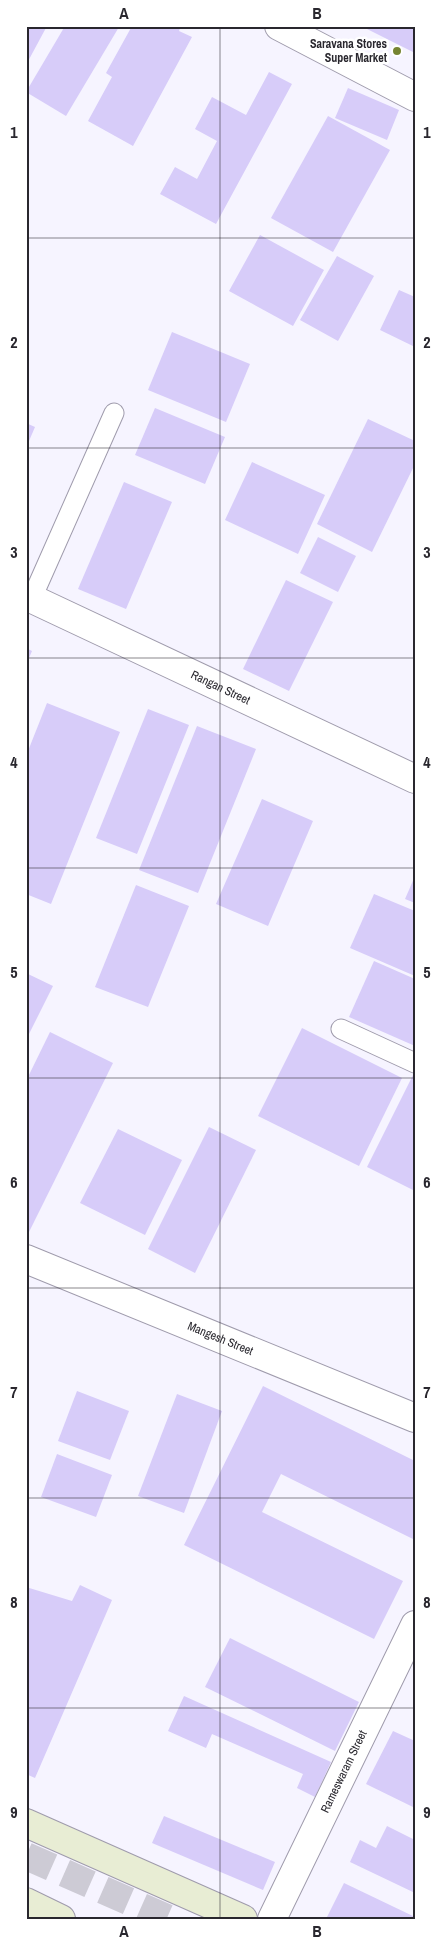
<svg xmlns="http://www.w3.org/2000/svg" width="441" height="1945" viewBox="0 0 441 1945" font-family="'Archivo Narrow',sans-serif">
<rect width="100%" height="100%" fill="#f6f4ff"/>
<g fill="#d7ccf9">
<path d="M26 26H47L26 65Z"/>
<path d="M65 26 119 27 66 116 26 92Z"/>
<path d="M132 26H181L179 31 192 37 133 146 88 121 112 77 106 73Z"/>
<path d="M361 26H415V53Z"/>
<path d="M269 72 292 84 216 224 160 194 175 167 197 179 217 141 195 129 212 97 246 115Z"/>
<path d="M348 88 399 110 387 140 335 118Z"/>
<path d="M328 116 390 150 333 252 271 218Z"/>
<path d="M260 235 324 270 293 326 229 291Z"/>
<path d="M337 256 374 276 338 341 300 320Z"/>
<path d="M399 290 415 297V347L380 330Z"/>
<path d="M172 332 250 364 226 422 148 390Z"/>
<path d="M155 408 225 437 205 484 135 455Z"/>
<path d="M368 419 415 441V464L372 552 317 524Z"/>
<path d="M26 423 35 427 26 448Z"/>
<path d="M252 462 325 495 298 554 225 520Z"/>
<path d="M124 482 172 502 126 609 78 589Z"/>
<path d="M318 537 356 556 338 592 300 573Z"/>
<path d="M286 580 333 602 289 691 243 669Z"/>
<path d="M26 648 32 651 26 665Z"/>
<path d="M47 703 120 732 51 904 26 894V756Z"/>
<path d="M148 709 189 725 137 854 96 838Z"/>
<path d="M197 726 256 749 198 893 139 870Z"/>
<path d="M262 799 313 821 268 926 216 904Z"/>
<path d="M415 876V903L405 899Z"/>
<path d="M136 885 189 906 148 1007 95 987Z"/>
<path d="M374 894 415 911V976L350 948Z"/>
<path d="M374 961 415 979V1046L349 1017Z"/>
<path d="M26 973 53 986 26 1040Z"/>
<path d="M302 1028 402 1078 359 1166 258 1116Z"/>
<path d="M50 1032 113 1063 29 1232 26 1230V1081Z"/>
<path d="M415 1071V1191L367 1167Z"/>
<path d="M209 1127 256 1150 195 1273 148 1249Z"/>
<path d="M118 1129 182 1160 145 1235 80 1203Z"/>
<path d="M263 1386 415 1461V1540L281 1474 262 1512 403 1581 374 1639 184 1545Z"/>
<path d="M77 1391 129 1411 110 1460 58 1441Z"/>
<path d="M177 1394 222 1411 184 1513 138 1496Z"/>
<path d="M57 1454 112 1475 96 1517 41 1497Z"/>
<path d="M80 1585 112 1600 35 1778 26 1774V1587L72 1601Z"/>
<path d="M230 1638 359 1702 335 1751 205 1687Z"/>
<path d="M184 1696 331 1762 315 1797 297 1788 303 1774 212 1734 206 1748 168 1731Z"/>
<path d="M393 1731 415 1741V1808L366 1784Z"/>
<path d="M164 1816 275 1862 263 1890 152 1843Z"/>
<path d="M387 1826 415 1840V1893L350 1862 360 1840 376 1848Z"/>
<path d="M344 1883 415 1917V1919H326Z"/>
</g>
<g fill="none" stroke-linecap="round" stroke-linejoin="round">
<path stroke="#cdcbd5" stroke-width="28" stroke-dasharray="28 14" stroke-linecap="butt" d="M26 1856 169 1919"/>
<g stroke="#9f9bac" stroke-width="21">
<g id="lane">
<path d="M32 598 114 413"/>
<path d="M341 1029 415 1063"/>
</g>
</g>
<g stroke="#9f9bac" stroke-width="30">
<g id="street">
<path d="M279 26 415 97"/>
<path id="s1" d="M26 596 415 779"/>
<path id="s2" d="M26 1259 415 1418"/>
<path id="s3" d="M272 1919 415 1625"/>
</g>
</g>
<g stroke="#9f9bac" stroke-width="30">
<g id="secondary">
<path d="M26 1823 243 1919"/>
<path d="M26 1902 61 1919"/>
</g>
</g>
<use href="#lane" stroke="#fff" stroke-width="19"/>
<use href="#street" stroke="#fff" stroke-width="28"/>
<use href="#secondary" stroke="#e8edd4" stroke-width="28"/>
</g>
<path fill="none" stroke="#29272e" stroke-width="1" stroke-opacity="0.55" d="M220 26V1919M26 238H415M26 448H415M26 658H415M26 868H415M26 1078H415M26 1288H415M26 1498H415M26 1708H415"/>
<circle fill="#768432" stroke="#fff" stroke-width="2" cx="397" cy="51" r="5"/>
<g text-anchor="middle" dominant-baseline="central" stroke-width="5" stroke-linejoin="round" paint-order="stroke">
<g font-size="12" font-weight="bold" fill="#29272e" stroke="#fff" text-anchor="end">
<text x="387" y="44">Saravana Stores<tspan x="387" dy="14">Super Market</tspan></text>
</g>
<g font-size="12" fill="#29272e" stroke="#fff">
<text stroke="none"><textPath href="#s1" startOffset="215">Rangan Street</textPath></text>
<text stroke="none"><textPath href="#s2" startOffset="210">Mangesh Street</textPath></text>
<text stroke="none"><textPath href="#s3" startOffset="164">Rameswaram Street</textPath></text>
</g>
</g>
<rect width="441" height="1945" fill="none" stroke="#ffffff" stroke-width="55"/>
<rect x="28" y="28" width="386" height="1890" fill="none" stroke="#29272e" stroke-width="2"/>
<g font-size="16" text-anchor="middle" font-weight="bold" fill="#29272e">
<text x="124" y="19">A</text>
<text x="317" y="19">B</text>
<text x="14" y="138">1</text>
<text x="427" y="138">1</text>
<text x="14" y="348">2</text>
<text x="427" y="348">2</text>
<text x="14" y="558">3</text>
<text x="427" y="558">3</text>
<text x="14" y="768">4</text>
<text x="427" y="768">4</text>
<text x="14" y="978">5</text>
<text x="427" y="978">5</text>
<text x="14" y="1188">6</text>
<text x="427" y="1188">6</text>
<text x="14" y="1398">7</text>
<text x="427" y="1398">7</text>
<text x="14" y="1608">8</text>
<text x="427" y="1608">8</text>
<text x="14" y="1818">9</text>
<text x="427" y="1818">9</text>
<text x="124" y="1937">A</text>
<text x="317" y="1937">B</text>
</g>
</svg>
